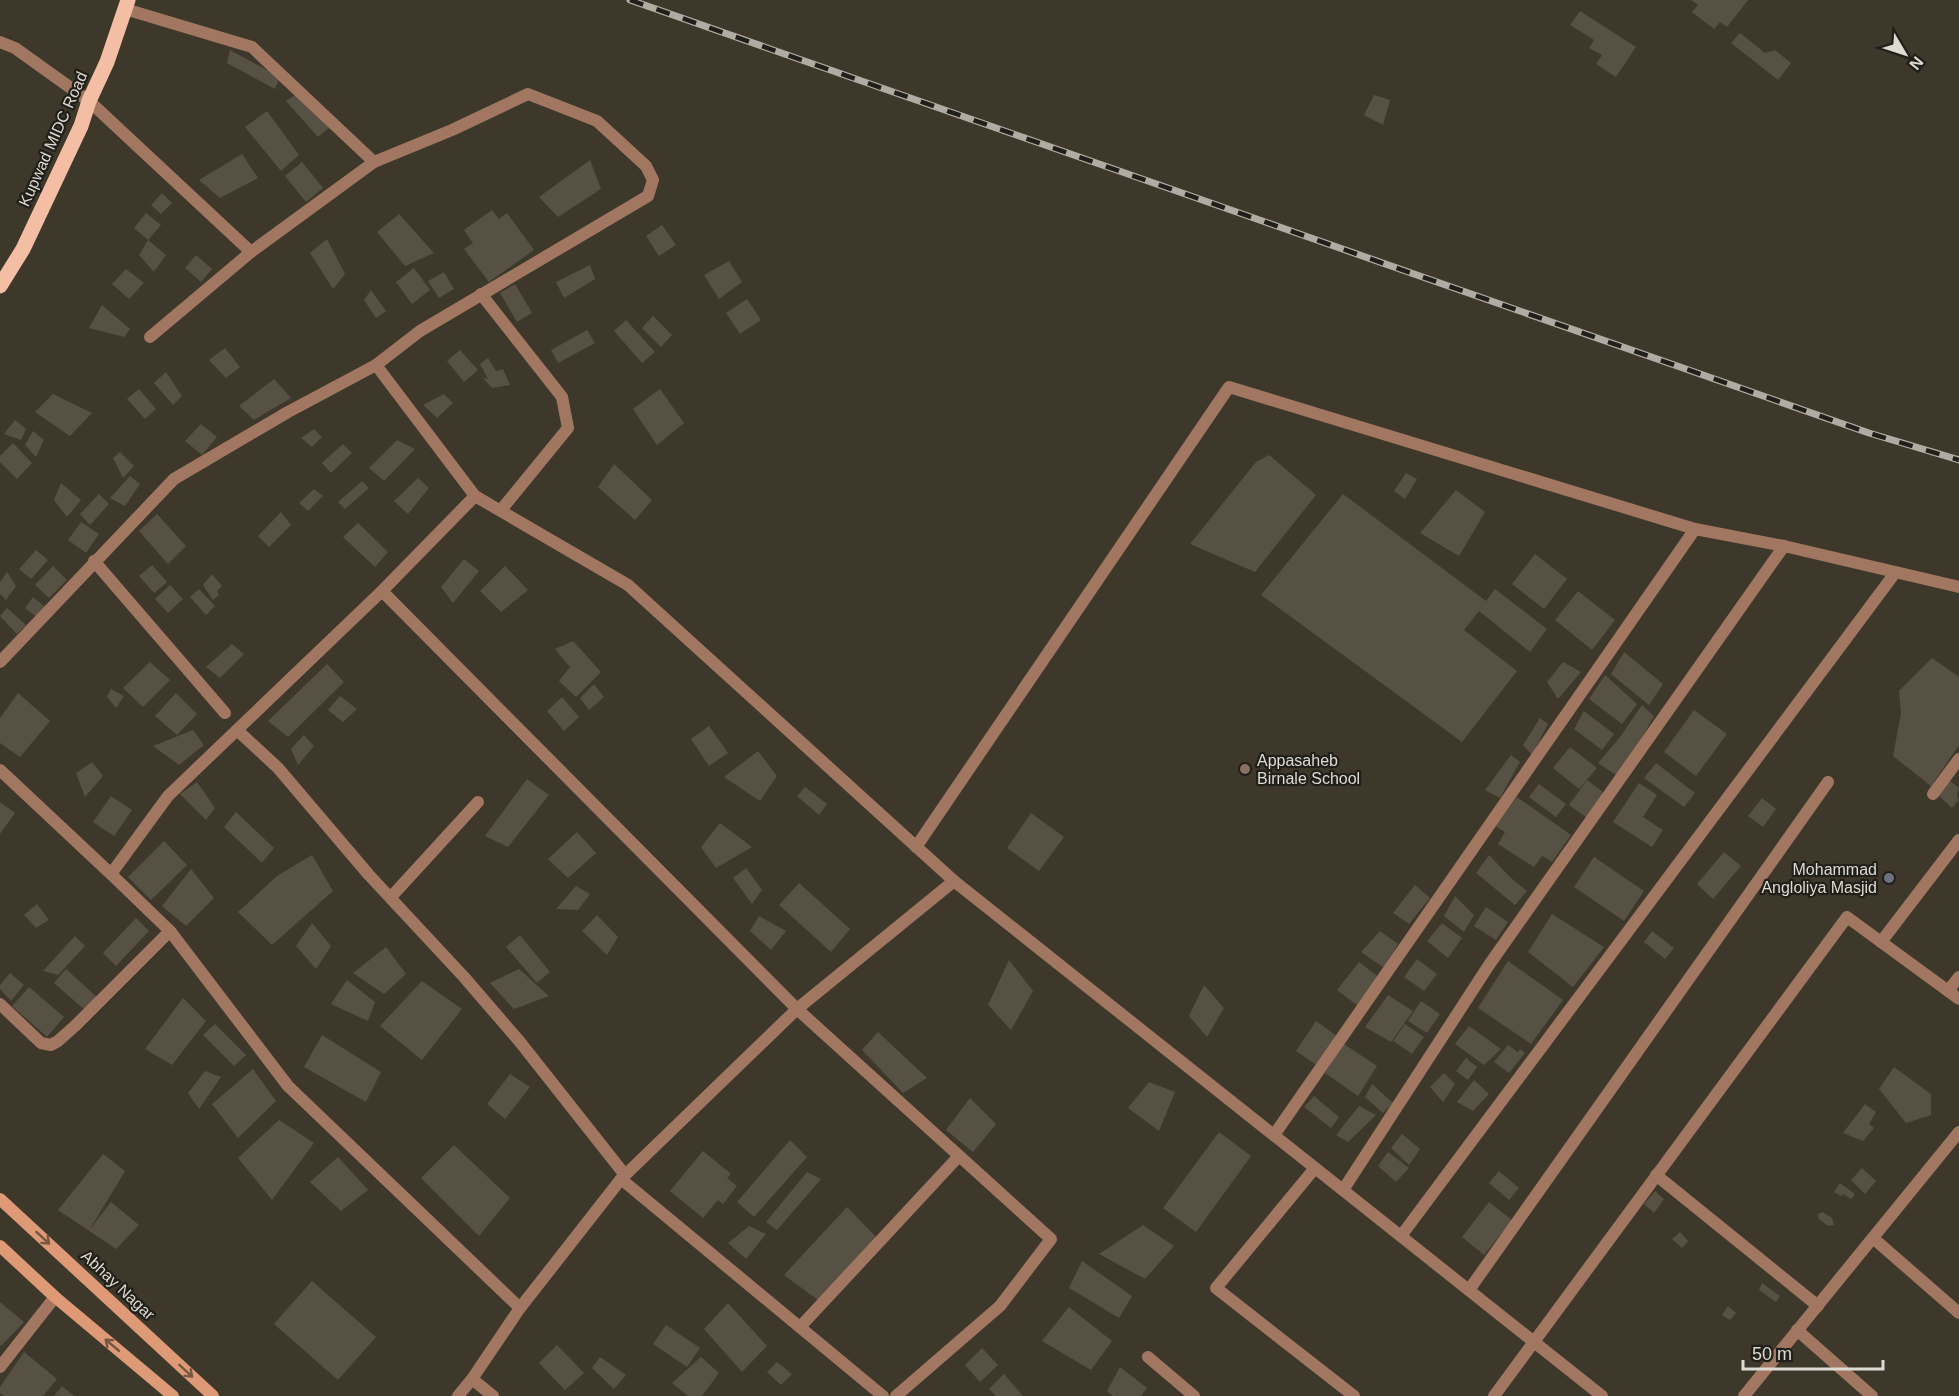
<svg xmlns="http://www.w3.org/2000/svg" width="1959" height="1396" viewBox="0 0 1959 1396" font-family="Helvetica,sans-serif">
<rect width="100%" height="100%" fill="#3d382a"/>
<g fill="#575143">
<path d="M1691 0H1748L1727 27 1720 22 1714 29 1692 12 1698 5Z"/>
<path d="M1580 11 1636 47 1616 77 1596 64 1602 55 1589 48 1594 40 1570 25Z"/>
<path d="M1740 33 1765 53 1775 50 1791 63 1778 80 1731 43Z"/>
<path d="M230 50 280 77 275 89 227 63Z"/>
<path d="M298 93 329 128 318 137 286 101Z"/>
<path d="M1374 95 1390 100 1383 125 1364 115Z"/>
<path d="M267 111 299 155 281 171 245 127Z"/>
<path d="M242 154 258 178 220 198 199 180Z"/>
<path d="M590 160 601 189 558 217 539 197Z"/>
<path d="M302 162 323 188 306 202 285 176Z"/>
<path d="M162 193 172 203 161 214 151 205Z"/>
<path d="M492 210 499 219 507 213 534 250 489 282 464 249 473 243 464 230Z"/>
<path d="M146 213 161 225 148 240 134 228Z"/>
<path d="M399 214 434 253 405 266 377 232Z"/>
<path d="M662 225 676 245 659 256 646 236Z"/>
<path d="M327 239 345 274 333 289 310 253Z"/>
<path d="M148 240 166 255 154 272 139 255Z"/>
<path d="M196 255 212 269 201 282 185 268Z"/>
<path d="M729 261 742 282 719 299 704 275Z"/>
<path d="M590 265 595 279 564 298 556 282Z"/>
<path d="M414 268 430 290 412 304 396 282Z"/>
<path d="M126 269 144 283 129 299 112 284Z"/>
<path d="M444 272 454 289 439 298 428 281Z"/>
<path d="M515 284 532 313 517 322 500 293Z"/>
<path d="M371 290 386 311 376 318 364 300Z"/>
<path d="M747 299 761 320 740 334 726 313Z"/>
<path d="M102 305 130 329 124 337 89 328Z"/>
<path d="M653 316 672 335 661 347 642 328Z"/>
<path d="M626 320 655 352 642 363 614 331Z"/>
<path d="M587 330 595 343 558 363 551 350Z"/>
<path d="M225 348 240 367 226 378 209 360Z"/>
<path d="M460 350 478 370 464 382 447 361Z"/>
<path d="M488 358 496 371 503 369 510 385 492 388 483 378 488 379 480 364Z"/>
<path d="M166 372 182 396 173 405 154 383Z"/>
<path d="M274 379 291 398 254 420 239 406Z"/>
<path d="M139 389 156 409 145 419 127 399Z"/>
<path d="M660 389 684 423 657 445 633 409Z"/>
<path d="M53 394 92 413 70 436 35 412Z"/>
<path d="M444 394 453 403 437 418 423 405Z"/>
<path d="M15 420 26 429 21 440 4 434Z"/>
<path d="M201 424 217 437 202 455 185 441Z"/>
<path d="M314 429 322 437 312 447 301 438Z"/>
<path d="M33 431 44 440 36 457 25 445Z"/>
<path d="M397 440 415 449 384 481 369 468Z"/>
<path d="M13 443 32 463 17 479 0 462V456Z"/>
<path d="M343 444 352 453 331 473 322 463Z"/>
<path d="M120 452 134 466 123 478 113 458Z"/>
<path d="M1269 455 1316 495 1255 572 1190 544 1256 462Z"/>
<path d="M614 464 652 500 635 520 598 487Z"/>
<path d="M1406 473 1417 479 1405 499 1394 491Z"/>
<path d="M130 476 140 484 125 506 110 498Z"/>
<path d="M418 478 429 488 408 514 394 501Z"/>
<path d="M362 481 369 488 345 509 338 502Z"/>
<path d="M61 483 81 500 67 517 54 500Z"/>
<path d="M314 489 323 496 308 511 299 503Z"/>
<path d="M1456 490 1485 512 1459 556 1420 533Z"/>
<path d="M99 494 109 504 90 525 80 514Z"/>
<path d="M1343 494 1486 601 1495 589 1547 629 1530 652 1479 611 1464 630 1517 671 1462 742 1261 595Z"/>
<path d="M281 512 291 525 269 547 258 536Z"/>
<path d="M157 514 186 546 168 564 139 531Z"/>
<path d="M81 522 99 534 86 553 68 540Z"/>
<path d="M358 523 388 552 375 567 343 537Z"/>
<path d="M36 550 48 560 31 579 19 569Z"/>
<path d="M1535 554 1567 579 1544 609 1512 584Z"/>
<path d="M464 559 479 571 453 603 441 587Z"/>
<path d="M152 565 167 582 154 593 139 576Z"/>
<path d="M53 566 67 580 49 598 35 585Z"/>
<path d="M505 566 528 590 501 612 480 591Z"/>
<path d="M7 572 16 586 6 600 0 594V582Z"/>
<path d="M212 574 222 586 217 591 219 595 213 600 203 585Z"/>
<path d="M170 585 183 599 168 613 155 599Z"/>
<path d="M199 589 215 606 206 615 190 597Z"/>
<path d="M1578 591 1615 620 1592 650 1555 620Z"/>
<path d="M33 597 45 607 38 618 25 608Z"/>
<path d="M7 608 26 625 17 634 0 616Z"/>
<path d="M573 641 601 672 576 697 559 681 570 667 555 649Z"/>
<path d="M232 644 244 654 220 678 206 667Z"/>
<path d="M1624 652 1663 684 1649 705 1611 674Z"/>
<path d="M1932 658 1959 677V745L1931 786 1893 756 1901 713 1899 691Z"/>
<path d="M150 662 170 680 143 707 123 688Z"/>
<path d="M1563 662 1581 672 1558 699 1547 682Z"/>
<path d="M327 664 344 682 288 737 268 721Z"/>
<path d="M1605 675 1637 704 1622 724 1589 699Z"/>
<path d="M594 684 604 697 589 710 580 698Z"/>
<path d="M111 689 124 696 116 708 107 697Z"/>
<path d="M18 693 50 721 20 757 0 743V718Z"/>
<path d="M176 693 197 714 177 735 155 716Z"/>
<path d="M340 696 357 709 343 722 328 710Z"/>
<path d="M562 697 579 717 564 731 547 711Z"/>
<path d="M1642 705 1654 716 1636 749 1616 775 1598 763 1620 737Z"/>
<path d="M1694 710 1727 734 1696 776 1664 752Z"/>
<path d="M1584 711 1614 734 1602 750 1574 729Z"/>
<path d="M1540 718 1548 724 1532 755 1523 745Z"/>
<path d="M709 726 728 753 709 766 691 739Z"/>
<path d="M193 730 204 745 179 765 153 746Z"/>
<path d="M304 735 314 746 298 765 291 749Z"/>
<path d="M1570 747 1597 768 1579 789 1553 768Z"/>
<path d="M758 751 777 776 760 801 724 777Z"/>
<path d="M1511 755 1520 762 1500 798 1485 790Z"/>
<path d="M92 762 103 776 85 797 76 773Z"/>
<path d="M1656 763 1695 793 1684 807 1644 778Z"/>
<path d="M527 779 549 795 508 847 485 836Z"/>
<path d="M1587 780 1604 793 1587 818 1569 805Z"/>
<path d="M1949 780 1959 788 1957 794 1959 800 1952 808 1937 794Z"/>
<path d="M197 782 215 808 206 820 180 794Z"/>
<path d="M1639 783 1657 795 1643 817 1663 830 1652 847 1613 822Z"/>
<path d="M1539 784 1566 804 1556 817 1529 797Z"/>
<path d="M805 787 827 804 819 815 797 796Z"/>
<path d="M111 796 132 810 114 836 93 822Z"/>
<path d="M1517 797 1571 835 1552 862 1542 856 1534 867 1498 844 1505 832 1495 826Z"/>
<path d="M1762 798 1776 809 1763 827 1748 816Z"/>
<path d="M0 802 15 813 0 834Z"/>
<path d="M236 812 274 848 262 863 224 827Z"/>
<path d="M1031 813 1064 837 1039 871 1007 848Z"/>
<path d="M720 823 752 847 716 868 701 847Z"/>
<path d="M577 832 596 853 568 878 548 859Z"/>
<path d="M164 841 187 865 151 900 128 877Z"/>
<path d="M1724 852 1741 866 1713 899 1697 884Z"/>
<path d="M312 855 333 891 272 945 238 912 277 876Z"/>
<path d="M1489 855 1511 878 1527 891 1515 905 1476 873Z"/>
<path d="M1594 857 1644 891 1624 921 1574 887Z"/>
<path d="M746 868 762 890 752 904 733 878Z"/>
<path d="M191 869 214 898 186 926 162 906Z"/>
<path d="M799 883 850 929 831 952 779 905Z"/>
<path d="M1415 885 1430 898 1409 924 1393 913Z"/>
<path d="M576 886 590 894 578 910 556 909Z"/>
<path d="M1455 896 1474 915 1464 932 1444 916Z"/>
<path d="M37 904 49 920 36 928 24 915Z"/>
<path d="M1486 907 1508 922 1496 940 1474 926Z"/>
<path d="M1552 914 1604 947 1573 987 1528 952Z"/>
<path d="M597 915 618 937 607 955 582 931Z"/>
<path d="M759 916 786 931 771 950 750 931Z"/>
<path d="M136 918 149 931 116 966 103 953Z"/>
<path d="M312 923 331 946 316 969 296 946Z"/>
<path d="M1442 923 1462 938 1448 958 1427 941Z"/>
<path d="M1380 931 1398 944 1384 968 1361 952Z"/>
<path d="M1652 931 1674 948 1665 959 1644 942Z"/>
<path d="M520 935 550 972 537 983 506 947Z"/>
<path d="M75 936 85 946 58 975 43 971Z"/>
<path d="M386 947 406 974 384 994 353 973Z"/>
<path d="M1417 959 1437 974 1424 991 1404 977Z"/>
<path d="M1009 960 1033 991 1011 1030 988 1005Z"/>
<path d="M1508 961 1563 1000 1531 1044 1478 1008Z"/>
<path d="M1359 962 1380 978 1358 1006 1337 990Z"/>
<path d="M66 969 98 998 86 1011 54 983Z"/>
<path d="M519 969 549 996 514 1009 490 983Z"/>
<path d="M10 973 24 985 11 1001 0 989V985Z"/>
<path d="M347 980 375 1002 368 1021 331 1004Z"/>
<path d="M422 981 462 1009 422 1060 380 1026Z"/>
<path d="M1204 985 1224 1008 1207 1037 1189 1016Z"/>
<path d="M29 987 64 1017 47 1037 12 1006Z"/>
<path d="M1388 995 1413 1011 1391 1042 1365 1027Z"/>
<path d="M183 998 206 1021 172 1065 145 1049Z"/>
<path d="M1421 1001 1440 1014 1427 1033 1408 1021Z"/>
<path d="M1316 1021 1338 1037 1318 1066 1296 1051Z"/>
<path d="M215 1024 246 1055 234 1066 203 1035Z"/>
<path d="M1405 1024 1424 1037 1412 1054 1393 1041Z"/>
<path d="M1469 1026 1501 1049 1484 1065 1455 1044Z"/>
<path d="M878 1032 927 1078 903 1093 862 1050Z"/>
<path d="M322 1035 381 1072 366 1102 304 1067Z"/>
<path d="M1344 1044 1377 1066 1358 1096 1325 1073Z"/>
<path d="M1508 1045 1518 1052 1520 1049 1525 1053 1509 1073 1494 1062Z"/>
<path d="M1466 1058 1477 1067 1468 1080 1456 1071Z"/>
<path d="M1894 1067 1931 1094V1115L1906 1123 1879 1089Z"/>
<path d="M253 1069 276 1101 238 1138 212 1104Z"/>
<path d="M205 1071 221 1077 199 1109 188 1093Z"/>
<path d="M1444 1073 1455 1084 1443 1102 1430 1087Z"/>
<path d="M510 1074 530 1087 505 1119 487 1104Z"/>
<path d="M1474 1080 1489 1094 1473 1111 1457 1102Z"/>
<path d="M1149 1082 1175 1092 1159 1131 1128 1108Z"/>
<path d="M1372 1084 1393 1103 1383 1113 1365 1097Z"/>
<path d="M1314 1096 1339 1117 1331 1128 1304 1107Z"/>
<path d="M970 1098 996 1124 973 1152 946 1130Z"/>
<path d="M1865 1104 1876 1112 1869 1124 1874 1128 1863 1141 1843 1133Z"/>
<path d="M1359 1106 1376 1115 1348 1142 1336 1135Z"/>
<path d="M279 1120 314 1143 272 1200 238 1158Z"/>
<path d="M1219 1132 1251 1156 1196 1232 1163 1208Z"/>
<path d="M1402 1134 1420 1149 1409 1165 1391 1148Z"/>
<path d="M790 1140 807 1157 754 1217 737 1202Z"/>
<path d="M454 1145 510 1198 479 1236 421 1178Z"/>
<path d="M703 1151 731 1174 727 1178 737 1186 723 1204 718 1200 703 1218 670 1191Z"/>
<path d="M1388 1152 1409 1168 1396 1182 1378 1166Z"/>
<path d="M103 1154 125 1171 90 1229 111 1202 139 1225 116 1249 58 1210Z"/>
<path d="M338 1157 368 1190 341 1211 310 1182Z"/>
<path d="M1862 1168 1876 1181 1865 1194 1851 1180Z"/>
<path d="M1499 1171 1519 1188 1509 1200 1489 1183Z"/>
<path d="M807 1172 821 1179 777 1230 766 1222Z"/>
<path d="M1840 1183 1855 1194 1851 1199 1843 1194 1841 1196 1834 1192Z"/>
<path d="M1655 1191 1664 1199 1654 1213 1644 1204Z"/>
<path d="M1489 1202 1512 1220 1484 1255 1462 1237Z"/>
<path d="M847 1207 879 1240 822 1303 784 1275Z"/>
<path d="M1823 1212 1832 1218 1834 1225 1828 1226 1819 1219 1818 1214Z"/>
<path d="M1143 1225 1174 1246 1145 1279 1099 1254Z"/>
<path d="M749 1226 766 1234 746 1259 728 1243Z"/>
<path d="M1680 1232 1688 1241 1682 1248 1672 1239Z"/>
<path d="M1082 1261 1132 1296 1119 1318 1069 1288Z"/>
<path d="M312 1281 376 1337 338 1380 274 1324Z"/>
<path d="M1762 1283 1780 1296 1776 1302 1759 1290Z"/>
<path d="M0 1302 24 1322 1 1346 0 1345Z"/>
<path d="M728 1303 767 1346 742 1372 704 1329Z"/>
<path d="M1728 1306 1736 1313 1730 1320 1722 1315Z"/>
<path d="M1069 1307 1112 1341 1091 1370 1042 1341Z"/>
<path d="M666 1325 700 1348 687 1367 653 1344Z"/>
<path d="M557 1345 584 1373 565 1390 539 1363Z"/>
<path d="M982 1348 998 1365 980 1382 965 1365Z"/>
<path d="M24 1352 57 1379 43 1396H4L0 1393V1387Z"/>
<path d="M600 1357 626 1375 614 1389 592 1368Z"/>
<path d="M701 1357 719 1373 702 1396H688L672 1383Z"/>
<path d="M777 1362 792 1374 781 1385 767 1372Z"/>
<path d="M1120 1367 1147 1388 1141 1396H1113L1107 1391Z"/>
<path d="M1004 1374 1023 1396H996L989 1389Z"/>
<path d="M62 1386 74 1396H54Z"/>
</g>
<g fill="none" stroke-linecap="round" stroke-linejoin="round">
<g stroke="#a27761" stroke-width="12">
<path d="M125 9 252 47 374 162 251 252 150 337"/>
<path d="M0 42 15 48 89 101 251 252"/>
<path d="M481 294 562 397 568 428 501 510"/>
<path d="M376 365 475 496 628 585 954 881 797 1009 621 1179 520 1308 472 1379 458 1396"/>
<path d="M475 496 382 591 168 796 111 874 170 931 288 1086 520 1308"/>
<path d="M94 561 225 713"/>
<path d="M382 591 797 1009 1051 1239 1000 1306 896 1396"/>
<path d="M0 662 174 479 288 412 376 365 420 331 648 196 653 180 646 166 597 121 528 94 452 130 374 162"/>
<path d="M237 730 278 768 369 875 464 977 520 1042 625 1175"/>
<path d="M0 770 111 874"/>
<path d="M1933 794 1959 759"/>
<path d="M916 847 1229 387 1695 529 1784 546 1959 587"/>
<path d="M954 881 1602 1396"/>
<path d="M391 897 478 802"/>
<path d="M1881 942 1959 840"/>
<path d="M1948 991 1959 977"/>
<path d="M0 1004 41 1043 51 1045 58 1041 76 1025 170 931"/>
<path d="M1274 1135 1695 529"/>
<path d="M1315 1168 1216 1288 1354 1396"/>
<path d="M1656 1175 1818 1306"/>
<path d="M621 1179 883 1396"/>
<path d="M1343 1190 1489 965 1784 546"/>
<path d="M1401 1236 1895 573"/>
<path d="M1873 1238 1959 1313"/>
<path d="M1469 1290 1828 782"/>
<path d="M800 1327 959 1156"/>
<path d="M1797 1330 1872 1396"/>
<path d="M1148 1357 1194 1396"/>
<path d="M0 1367 55 1297"/>
<path d="M472 1379 493 1396"/>
<path d="M1494 1396 1847 917 1959 999"/>
<path d="M1744 1396 1959 1132"/>
</g>
<g stroke="#de9977" stroke-width="12">
<path d="M0 1199 213 1396"/>
<path d="M0 1246 55 1297 173 1396"/>
</g>
<path stroke="#f4bea4" stroke-width="15" d="M0 286 23 249 81 126 89 101 107 62 128 0"/>
<g stroke="#b0aca3" stroke-width="7">
<path id="rail" d="M630 0 1869 433 1959 460"/>
</g>
<use href="#rail" stroke="#211f19" stroke-width="4.5" stroke-dasharray="14" stroke-linecap="butt"/>
</g>
<defs><path id="oneway-shaft" d="M-6 0H5M1.5-3L5.5 0L1.5 3" fill="none" stroke-width="1.6" stroke-linecap="round" stroke-linejoin="round" transform="scale(1.5)"/></defs>
<g stroke="#765643">
<use href="#oneway-shaft" transform="translate(43 1238) rotate(43)"/>
<use href="#oneway-shaft" transform="translate(112 1345) rotate(-140)"/>
<use href="#oneway-shaft" transform="translate(186 1371) rotate(43)"/>
</g>
<circle fill="#8d6e63" stroke="#211f19" stroke-width="2" cx="1245" cy="769" r="6"/>
<circle fill="#6b7280" stroke="#211f19" stroke-width="2" cx="1889" cy="878" r="6"/>
<g text-anchor="middle" dominant-baseline="central" stroke-width="4.5" stroke-linejoin="round" paint-order="stroke">
<g font-size="16" fill="#dedbd3" stroke="#211f19">
<text transform="translate(53 139) rotate(-66)">Kupwad MIDC Road</text>
<text transform="translate(118 1285) rotate(43)">Abhay Nagar</text>
</g>
<g font-size="16" fill="#dedbd3" stroke="#211f19" text-anchor="start">
<text x="1257" y="760">Appasaheb<tspan x="1257" dy="18">Birnale School</tspan></text>
<text x="1877" y="869" text-anchor="end">Mohammad<tspan x="1877" dy="18">Angloliya Masjid</tspan></text>
</g>
</g>
<g transform="translate(1905 54) rotate(129)" stroke="#211f19" stroke-width="4.5" paint-order="stroke">
<path d="M0-4.5L10 22L0 15L-10 22Z" fill="#dedbd3"/>
<text y="-9" font-size="16" font-weight="bold" text-anchor="middle" fill="#dedbd3">N</text>
</g>
<path d="M1743 1360v9h140v-9" fill="none" stroke="#dedbd3" stroke-width="3"/>
<text x="1752" y="1360" font-size="18" fill="#dedbd3" stroke="#211f19" stroke-width="4.5" paint-order="stroke">50 m</text>
</svg>
